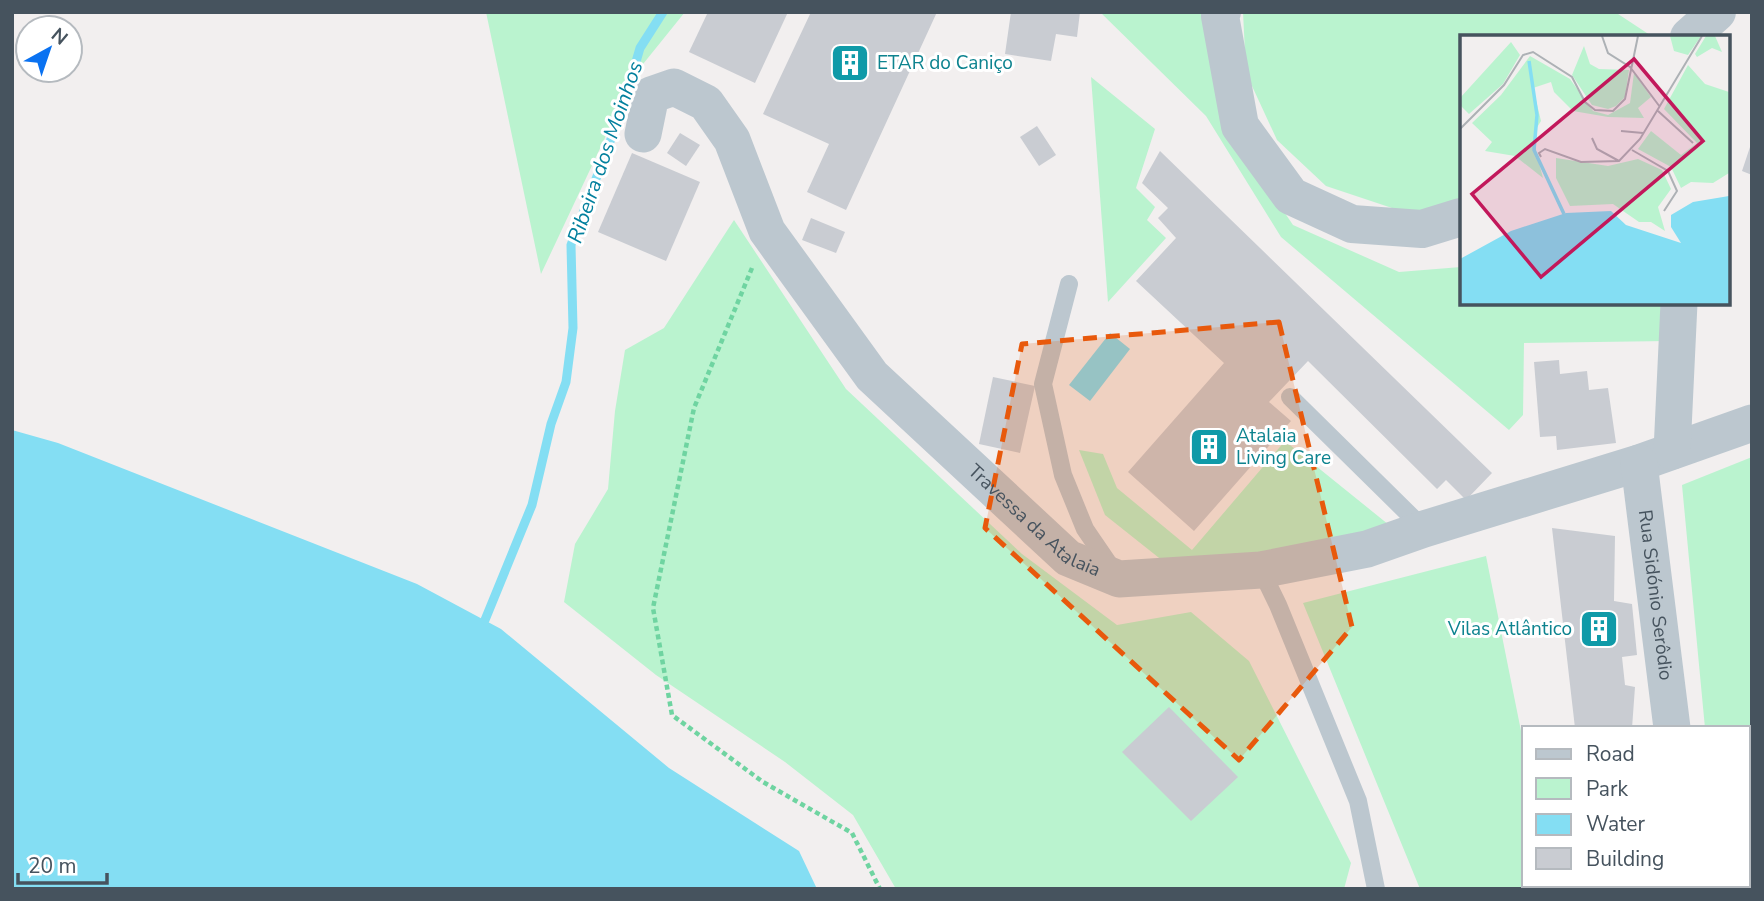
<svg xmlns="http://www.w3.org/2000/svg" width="1764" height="901" viewBox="0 0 1764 901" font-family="'Nunito Sans',sans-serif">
<rect width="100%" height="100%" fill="#f2efef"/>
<g fill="#baf3cf">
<path d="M486 12H685L635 74 541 274Z"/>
<path d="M1100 12H1203L1220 117 1293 225 1399 272 1461 267V303H1671L1668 341 1524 343 1523 415 1509 430 1281 237 1206 116Z"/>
<path d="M1243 12H1615L1653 37H1461V214L1398 210 1326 186 1277 140 1246 73Z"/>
<path d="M1091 77 1155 129 1136 188 1155 207 1147 220 1166 238 1108 302Z"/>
<path d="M734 220 846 389 1022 554 1117 625 1191 612 1249 661 1351 863 1344 889H896L853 815 785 762 656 675 564 602 575 544 608 489 615 411 625 350 664 328Z"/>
<path d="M1285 441 1399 533 1173 569 1105 515 1079 450 1103 454 1117 488 1192 550Z"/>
<path d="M1752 457V889H1420L1303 603 1486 556 1524 746V885H1748V728H1705L1682 485Z"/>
</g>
<g fill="#84def3">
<path d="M1110 333 1130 349 1090 401 1069 385Z"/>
<path d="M12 430 58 443 417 584 501 629 669 768 799 851 817 889H12Z"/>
</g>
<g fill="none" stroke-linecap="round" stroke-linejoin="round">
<path stroke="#84def3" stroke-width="9" d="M485 620 532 505 551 424 566 382 573 328 571 245 622 110 640 48 663 12"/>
</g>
<g fill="#c9ccd2">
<path d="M708 12H788L755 83 689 52Z"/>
<path d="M811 12H937L846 210 807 192 829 144 763 114Z"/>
<path d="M1011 12H1080L1077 37 1056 34 1051 61 1005 54Z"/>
<path d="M1037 126 1056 155 1039 166 1020 137Z"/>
<path d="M680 133 700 145 686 166 667 153Z"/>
<path d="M1751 144H1752V175L1742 171Z"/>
<path d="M1160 151 1492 473 1466 500 1446 480 1437 489 1308 361 1269 402 1291 421 1194 531 1128 472 1224 363 1136 281 1176 238 1158 218 1168 208 1142 183Z"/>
<path d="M632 153 700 182 666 261 598 232Z"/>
<path d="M811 218 845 232 836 253 802 240Z"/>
<path d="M1559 360 1560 374 1587 371 1589 390 1608 388 1616 443 1557 450 1556 436 1540 437 1534 362Z"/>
<path d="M993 377 1035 386 1020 453 979 444Z"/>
<path d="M1552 528 1615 536 1614 601 1632 604 1637 655 1622 657 1625 685 1635 687 1632 728H1575Z"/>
<path d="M1169 707 1238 777 1191 821 1122 752Z"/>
</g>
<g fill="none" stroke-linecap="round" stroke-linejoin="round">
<g stroke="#6fd4a1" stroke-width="4.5" stroke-dasharray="5 3.5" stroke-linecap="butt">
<path d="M752 268 694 408 653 608 672 715 763 782 852 833 880 889"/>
<path d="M1692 885 1693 889"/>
</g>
<g stroke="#bcc7cf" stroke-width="18">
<path d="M1069 284 1043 384 1063 475 1085 529 1113 570"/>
<path d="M1290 397 1424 529"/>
<path d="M1261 570 1278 605 1358 801 1376 889"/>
</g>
<g stroke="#bcc7cf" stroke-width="37">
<path id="s1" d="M643 134 651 95 674 87 706 103 732 140 767 231 872 376 1068 558 1119 579 1261 570 1367 549 1424 529 1639 463 1752 423"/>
<path d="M1672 451 1679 303"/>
<path id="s2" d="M1639 463 1672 728"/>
</g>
<g stroke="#bcc7cf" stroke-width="38">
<path d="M1222 12 1220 16 1240 126 1291 196 1352 224 1422 229 1461 217"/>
<path d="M1689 37 1717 12"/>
</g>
</g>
<path fill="#e8590c" fill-opacity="0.2" stroke="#e8590c" stroke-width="5" stroke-dasharray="14 9" stroke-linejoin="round" d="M1279 322 1352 627 1239 760 985 528 1022 344Z"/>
<defs>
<g id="building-square" transform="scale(2.0125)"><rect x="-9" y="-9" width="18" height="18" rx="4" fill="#0f9aa8" stroke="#fff"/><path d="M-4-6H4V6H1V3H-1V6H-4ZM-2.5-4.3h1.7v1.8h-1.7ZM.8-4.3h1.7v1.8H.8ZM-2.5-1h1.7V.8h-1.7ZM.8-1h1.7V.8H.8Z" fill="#fff"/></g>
</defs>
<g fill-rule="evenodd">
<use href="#building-square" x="850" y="63"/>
<use href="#building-square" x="1209" y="447"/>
<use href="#building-square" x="1599" y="629"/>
</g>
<g text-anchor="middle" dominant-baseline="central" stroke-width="6" stroke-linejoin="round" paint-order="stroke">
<g font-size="19" fill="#0d838f" stroke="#fff" text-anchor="start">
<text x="877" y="63">ETAR do Caniço</text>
<text x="1236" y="436">Atalaia<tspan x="1236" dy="22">Living Care</tspan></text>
<text x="1572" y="629" text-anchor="end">Vilas Atlântico</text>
</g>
<g font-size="19" fill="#46535e" stroke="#fff">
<text stroke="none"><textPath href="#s1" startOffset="640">Travessa da Atalaia</textPath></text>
<text stroke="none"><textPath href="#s2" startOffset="133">Rua Sidónio Serôdio</textPath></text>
</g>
<g font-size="21" font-style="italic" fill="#03809e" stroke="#fff">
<text transform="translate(605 152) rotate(-71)">Ribeira dos Moinhos</text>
</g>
</g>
<g transform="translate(1460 35)">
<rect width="270" height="270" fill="#f2efef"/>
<path d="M210 1H241L228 20 214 16ZM246 1H255L262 17 252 13 237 22 235 19ZM51 7 60 20 43 49 9 79 0 70V63ZM124 11 130 29 139 34 169 35 165 62 156 71 148 74 132 70 112 40ZM70 21 110 44 133 76 148 80 170 68 174 38 191 62 178 73 184 83 148 82 113 76 94 57 91 47 73 53 81 86 76 94V117L83 143 55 121 25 116 32 107 12 88 41 60ZM228 30 245 49 269 57V138L253 148 231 147 221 153 211 132 178 114 191 96 221 120 237 108 204 74ZM96 123 148 131 178 124 202 135 211 154 198 172 205 196 191 187H179L153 169 110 171 96 143Z" fill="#baf3cf"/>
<path d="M269 161V269H0V224L51 196 106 178 151 176 166 190 221 208 211 192V180L233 167Z" fill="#84def3"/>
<path fill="none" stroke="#84def3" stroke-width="3.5" d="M69 26 77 80 74 115 104 179"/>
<path fill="none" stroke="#adb1b5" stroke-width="2" d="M142 1 148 18 170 32 200 72M198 76 233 108M0 94 44 50 63 20 73 17 112 42 125 67 135 75 153 76 165 64 178 1M161 96 183 98M132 103 137 114 159 126M172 115 208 136 217 156 204 176M81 122 79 118 85 114 121 127 159 126 180 104 242 1"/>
<path fill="#c2185b" fill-opacity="0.15" stroke="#c2185b" stroke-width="3.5" d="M174 24 243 106 81 242 12 159Z"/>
<rect width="270" height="270" fill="none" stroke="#46535e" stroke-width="3.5"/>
</g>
<rect width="1764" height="901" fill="none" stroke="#46535e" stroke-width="28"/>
<rect x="1522" y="726" width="228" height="161" fill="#ffffff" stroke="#b5babf" stroke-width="2"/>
<rect x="1536" y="749" width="35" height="10" fill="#bcc7cf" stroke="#b5babf" stroke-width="2"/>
<text x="1586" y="761" font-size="21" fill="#46535e">Road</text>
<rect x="1536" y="778" width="35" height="21" fill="#baf3cf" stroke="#b5babf" stroke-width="2"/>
<text x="1586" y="796" font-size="21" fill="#46535e">Park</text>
<rect x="1536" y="814" width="35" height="21" fill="#84def3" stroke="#b5babf" stroke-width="2"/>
<text x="1586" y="831" font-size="21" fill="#46535e">Water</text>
<rect x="1536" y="848" width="35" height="21" fill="#c9ccd2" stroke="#b5babf" stroke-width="2"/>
<text x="1586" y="866" font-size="21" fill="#46535e">Building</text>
<g transform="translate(49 49) rotate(40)"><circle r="33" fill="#ffffff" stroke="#b5babf" stroke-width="2"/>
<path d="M0-5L12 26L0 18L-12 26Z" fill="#0a72f1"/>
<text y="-10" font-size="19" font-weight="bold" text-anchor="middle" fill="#46535e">N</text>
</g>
<path d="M18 873v10h89v-10" fill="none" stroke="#46535e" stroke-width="3.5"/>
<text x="28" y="873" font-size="21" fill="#46535e" stroke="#ffffff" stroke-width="5" paint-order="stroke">20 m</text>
</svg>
